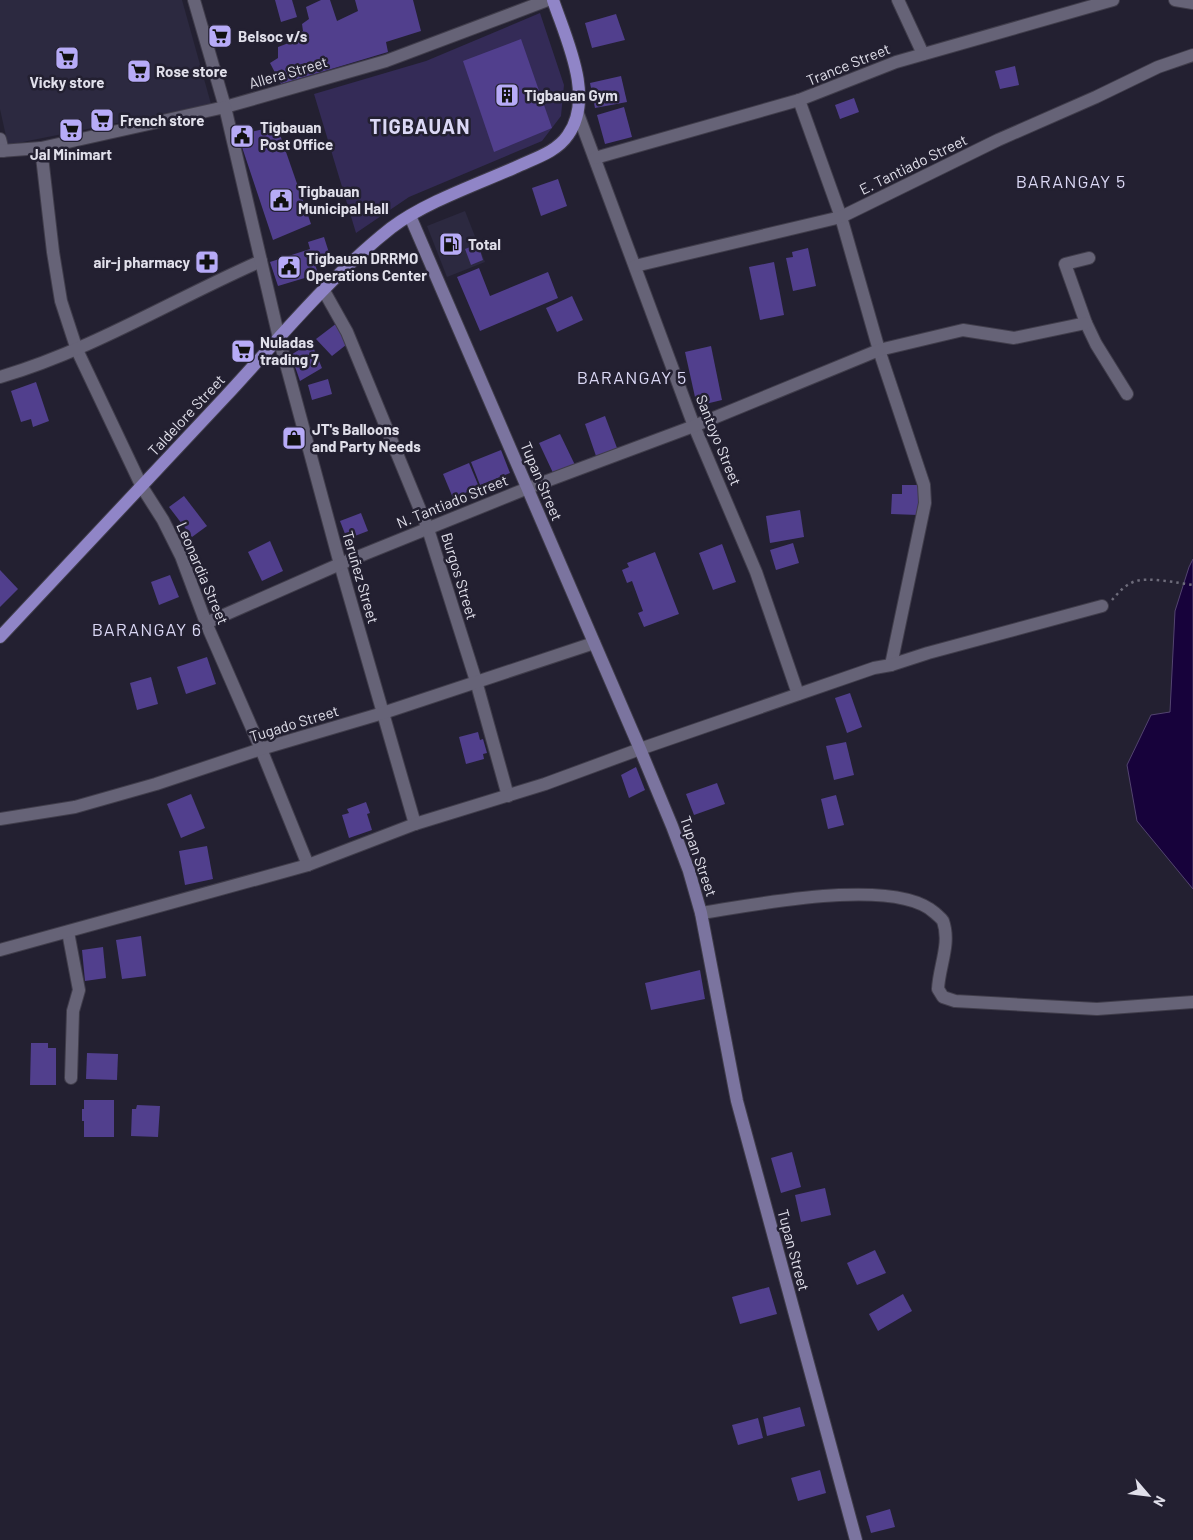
<svg xmlns="http://www.w3.org/2000/svg" width="1193" height="1540" viewBox="0 0 1193 1540" font-family="Barlow,sans-serif">
<rect width="100%" height="100%" fill="#232031"/>
<g fill="#2c2940">
<path d="M0 0H182L211 104 8 145 0 109Z"/>
<path d="M465 211 485 262 447 277 427 226Z"/>
</g>
<path fill="#342b57" d="M540 13 564 85 561 116 542 141 409 197 356 233 314 94 426 61Z"/>
<path fill="#17023b" stroke="#534470" d="M1193 559V889L1137 821 1127 765 1151 715 1170 712 1175 611 1189 567Z"/>
<g fill="#513f8d">
<path d="M275 0H292L297 17 281 22Z"/>
<path d="M321 0H330L337 21 358 11 355 0H413L421 31 386 42 388 52 281 84 270 63 278 58V47L294 41 297 34 303 31 302 24 309 19 306 7Z"/>
<path d="M616 14 625 40 592 48 585 23Z"/>
<path d="M521 39 552 128 494 152 463 61Z"/>
<path d="M1015 66 1019 85 1000 89 995 71Z"/>
<path d="M621 76 627 102 595 108 590 83Z"/>
<path d="M854 98 859 112 840 119 835 105Z"/>
<path d="M624 107 632 137 605 144 597 115Z"/>
<path d="M277 126 311 224 273 240 238 135Z"/>
<path d="M558 179 567 206 541 216 532 188Z"/>
<path d="M455 234 462 246 446 255 440 243Z"/>
<path d="M324 237 331 259 315 264 318 274 278 286 270 262 310 249 308 242Z"/>
<path d="M478 244 483 260 471 265 465 249Z"/>
<path d="M808 248 816 286 793 291 786 258 793 257 792 252Z"/>
<path d="M774 262 784 315 760 320 749 267Z"/>
<path d="M479 268 490 296 548 272 558 298 480 331 457 277Z"/>
<path d="M572 296 583 320 557 332 546 308Z"/>
<path d="M337 323 351 341 332 356 316 339Z"/>
<path d="M311 342 322 368 300 381 291 355Z"/>
<path d="M711 346 722 400 697 406 685 352Z"/>
<path d="M328 379 332 394 312 400 308 385Z"/>
<path d="M36 382 49 421 33 427 31 419 21 422 11 391Z"/>
<path d="M605 416 617 448 596 456 585 424Z"/>
<path d="M560 434 575 465 554 475 539 443Z"/>
<path d="M501 450 510 473 480 485 471 462Z"/>
<path d="M469 463 479 487 453 498 443 474Z"/>
<path d="M902 485H918V515L891 514 892 494H902Z"/>
<path d="M184 496 207 526 192 537 169 507Z"/>
<path d="M800 510 804 537 770 543 766 516Z"/>
<path d="M361 513 368 531 347 539 340 521Z"/>
<path d="M270 541 283 571 262 581 248 552Z"/>
<path d="M793 543 799 563 776 570 770 550Z"/>
<path d="M722 544 736 582 713 590 699 553Z"/>
<path d="M655 552 679 614 644 627 638 613 643 611 632 581 627 583 622 570 629 567 627 563Z"/>
<path d="M0 570 18 589 0 607Z"/>
<path d="M170 575 179 597 159 605 151 582Z"/>
<path d="M207 657 216 684 186 694 177 667Z"/>
<path d="M151 677 158 704 137 710 130 683Z"/>
<path d="M850 693 862 727 847 733 835 698Z"/>
<path d="M478 732 480 740 483 739 487 753 483 754 484 759 466 764 459 737Z"/>
<path d="M846 742 854 775 834 780 826 746Z"/>
<path d="M636 767 645 790 629 798 621 775Z"/>
<path d="M717 783 725 804 694 815 686 794Z"/>
<path d="M191 794 205 828 181 838 167 804Z"/>
<path d="M836 795 844 825 828 829 821 799Z"/>
<path d="M366 802 370 813 367 814 372 830 349 838 342 815 349 813 347 809Z"/>
<path d="M207 846 213 879 185 885 179 851Z"/>
<path d="M141 936 146 976 122 979 116 940Z"/>
<path d="M103 947 106 978 85 981 82 950Z"/>
<path d="M700 970 705 999 651 1010 645 983Z"/>
<path d="M31 1043H48V1048H56V1085H30Z"/>
<path d="M87 1053 118 1054 117 1080 86 1079Z"/>
<path d="M84 1100H114V1137H84V1121H82V1109H84Z"/>
<path d="M137 1105 160 1106 158 1137 131 1136 132 1109H136Z"/>
<path d="M792 1152 801 1187 781 1193 771 1158Z"/>
<path d="M825 1188 831 1215 801 1222 795 1195Z"/>
<path d="M875 1250 886 1273 857 1285 847 1263Z"/>
<path d="M769 1287 777 1314 740 1324 732 1297Z"/>
<path d="M903 1294 912 1311 878 1331 869 1314Z"/>
<path d="M800 1407 805 1426 767 1436 763 1417Z"/>
<path d="M758 1418 763 1438 738 1445 732 1425Z"/>
<path d="M820 1470 826 1493 798 1501 791 1478Z"/>
<path d="M890 1509 895 1527 871 1533 866 1516Z"/>
</g>
<g fill="none" stroke-linecap="round" stroke-linejoin="round">
<g stroke="#403d4b" stroke-width="14">
<g id="minor">
<path d="M194 0 225 107 386 61 548 0"/>
<path d="M898 0 923 54"/>
<path d="M1175 0 1193 3"/>
<path d="M799 100 841 217 879 350 924 485 925 503 891 665"/>
<path d="M578 114 694 426 756 572 798 694"/>
<path d="M0 139 3 151"/>
<path d="M41 148 53 252 61 301 77 350 142 487 163 520 181 556 206 623 261 749 308 865"/>
<path d="M595 158 799 100 896 62 1113 0"/>
<path d="M1089 258 1065 264 1086 323 1096 344 1127 394"/>
<path d="M635 266 841 217 998 140 1096 97 1158 67 1193 55"/>
<path d="M324 291 347 332 428 529 476 681 508 796"/>
<path d="M279 338 340 564 415 824"/>
<path d="M0 377C92 350 174 299 261 261"/>
<path d="M206 623 340 564 528 488 694 426 879 350 963 330 1014 338 1086 323"/>
<path d="M0 819 75 807 156 784 261 749 383 713 594 643"/>
<path d="M701 913C754 905 895 876 935 913 938 916 941 918 943 921 951 944 939 966 938 989L943 997 955 1001 1097 1009 1193 1002"/>
<path d="M68 932 79 990 73 1011 71 1078"/>
<path d="M0 950 308 865 415 824 545 784 640 749 874 668 891 665 928 653 1102 606"/>
</g>
</g>
<g stroke="#403d4b" stroke-width="14">
<path id="tertiary" d="M0 151 41 148 225 107 279 338"/>
</g>
<g stroke="#403d4b" stroke-width="14">
<path id="secondary" d="M410 216 640 749 672 826 689 871 701 913 737 1101 856 1540"/>
</g>
<g stroke="#403d4b" stroke-width="14">
<path id="primary" d="M0 637C75 558 150 478 225 397 278 340 329 277 391 228 424 203 475 185 514 168 532 159 556 153 568 135 595 97 566 39 553 0"/>
</g>
<path stroke="#6e6c7b" stroke-width="2.5" stroke-dasharray="2.5 4" stroke-linecap="butt" d="M1112 600C1118 593 1124 586 1133 582 1147 576 1177 583 1193 585"/>
<use href="#minor" stroke="#666377" stroke-width="12"/>
<use href="#tertiary" stroke="#666377" stroke-width="12"/>
<use href="#secondary" stroke="#7b749f" stroke-width="12"/>
<use href="#primary" stroke="#9085c7" stroke-width="12"/>
</g>
<defs>
<g id="supermarket-square" transform="scale(1.25)"><rect x="-9" y="-9" width="18" height="18" rx="4" fill="#b7abf7" stroke="#232031"/><path d="M-6-5.5h2.5l.6 2H6L4.5 2H-2.5L-4.4-4H-6ZM-1.5 3.2a1.3 1.3 0 1 0 .1 0ZM3 3.2a1.3 1.3 0 1 0 .1 0Z" fill="#111"/></g>
<g id="building-square" transform="scale(1.25)"><rect x="-9" y="-9" width="18" height="18" rx="4" fill="#b7abf7" stroke="#232031"/><path d="M-4-6H4V6H1V3H-1V6H-4ZM-2.5-4.3h1.7v1.8h-1.7ZM.8-4.3h1.7v1.8H.8ZM-2.5-1h1.7V.8h-1.7ZM.8-1h1.7V.8H.8Z" fill="#111"/></g>
<g id="civic-square" transform="scale(1.25)"><rect x="-9" y="-9" width="18" height="18" rx="4" fill="#b7abf7" stroke="#232031"/><path d="M-.6-6.5H3V-4.5H.6V-3L4-1V1h2V6H-6V1h2V-1L-.6-3ZM-1.2 2.5V6h2.4V2.5Z" fill="#111"/></g>
<g id="fuel-square" transform="scale(1.25)"><rect x="-9" y="-9" width="18" height="18" rx="4" fill="#b7abf7" stroke="#232031"/><path d="M-5.5-6h7V0h2V4h1.3V-2.5L3-4.5l.8-.8L6-3V5H2.5V1h-1V6h-7ZM-4.2-4.7v3.2H.2V-4.7Z" fill="#111"/></g>
<g id="pharmacy-square" transform="scale(1.25)"><rect x="-9" y="-9" width="18" height="18" rx="4" fill="#b7abf7" stroke="#232031"/><path d="M-2-6h4v4h4v4h-4v4h-4v-4h-4v-4h4Z" fill="#111"/></g>
<g id="shop-square" transform="scale(1.25)"><rect x="-9" y="-9" width="18" height="18" rx="4" fill="#b7abf7" stroke="#232031"/><path d="M-5-2.5h2.3a2.7 3.5 0 0 1 5.4 0H5L5.5 6h-11ZM-1.5-2.5h3a1.5 2.3 0 0 0-3 0Z" fill="#111"/></g>
</defs>
<g fill-rule="evenodd">
<use href="#supermarket-square" x="220" y="36"/>
<use href="#supermarket-square" x="67" y="58"/>
<use href="#supermarket-square" x="139" y="71"/>
<use href="#building-square" x="507" y="95"/>
<use href="#supermarket-square" x="102" y="120"/>
<use href="#supermarket-square" x="71" y="130"/>
<use href="#civic-square" x="242" y="136"/>
<use href="#civic-square" x="281" y="200"/>
<use href="#fuel-square" x="451" y="244"/>
<use href="#pharmacy-square" x="207" y="262"/>
<use href="#civic-square" x="289" y="267"/>
<use href="#supermarket-square" x="243" y="351"/>
<use href="#shop-square" x="294" y="438"/>
</g>
<g text-anchor="middle" dominant-baseline="central" stroke-width="5" stroke-linejoin="round" paint-order="stroke">
<g font-size="15" font-weight="bold" fill="#e0dfea" stroke="#232031" text-anchor="start">
<text x="238" y="36">Belsoc v/s</text>
<text x="156" y="71">Rose store</text>
<text x="67" y="82" text-anchor="middle">Vicky store</text>
<text x="524" y="95">Tigbauan Gym</text>
<text x="120" y="120">French store</text>
<text x="260" y="127">Tigbauan<tspan x="260" dy="17">Post Office</tspan></text>
<text x="71" y="154" text-anchor="middle">Jal Minimart</text>
<text x="298" y="191">Tigbauan<tspan x="298" dy="17">Municipal Hall</tspan></text>
<text x="468" y="244">Total</text>
<text x="306" y="258">Tigbauan DRRMO<tspan x="306" dy="17">Operations Center</tspan></text>
<text x="190" y="262" text-anchor="end">air-j pharmacy</text>
<text x="260" y="342">Nuladas<tspan x="260" dy="17">trading 7</tspan></text>
<text x="312" y="429">JT's Balloons<tspan x="312" dy="17">and Party Needs</tspan></text>
</g>
<g font-size="15" fill="#e0dfea" stroke="#232031">
<text transform="translate(848 64) rotate(-22)">Trance Street</text>
<text transform="translate(288 72) rotate(-16)">Allera Street</text>
<text transform="translate(913 164) rotate(-26)">E. Tantiado Street</text>
<text transform="translate(186 415) rotate(-47)">Taldelore Street</text>
<text transform="translate(719 440) rotate(68)">Santoyo Street</text>
<text transform="translate(542 481) rotate(67)">Tupan Street</text>
<text transform="translate(452 501) rotate(-22)">N. Tantiado Street</text>
<text transform="translate(203 573) rotate(67)">Leonardia Street</text>
<text transform="translate(460 576) rotate(73)">Burgos Street</text>
<text transform="translate(361 577) rotate(74)">Teruñez Street</text>
<text transform="translate(294 723) rotate(-17)">Tugado Street</text>
<text transform="translate(699 856) rotate(71)">Tupan Street</text>
<text transform="translate(794 1250) rotate(75)">Tupan Street</text>
</g>
<g font-size="18" letter-spacing="1" fill="#dbd8f5" stroke="#232031">
<text x="1071" y="181">BARANGAY 5</text>
<text x="632" y="377">BARANGAY 5</text>
<text x="147" y="629">BARANGAY 6</text>
</g>
<g font-size="20" font-weight="bold" letter-spacing="1" fill="#dbd8f5" stroke="#232031">
<text x="420" y="126">TIGBAUAN</text>
</g>
</g>
<g transform="translate(1148 1495) rotate(118)" stroke="#232031" stroke-width="4" paint-order="stroke">
<path d="M0-4L9 19L0 12L-9 19Z" fill="#e0dfea"/>
<text y="-8" font-size="14" font-weight="bold" text-anchor="middle" fill="#e0dfea">N</text>
</g>
</svg>
